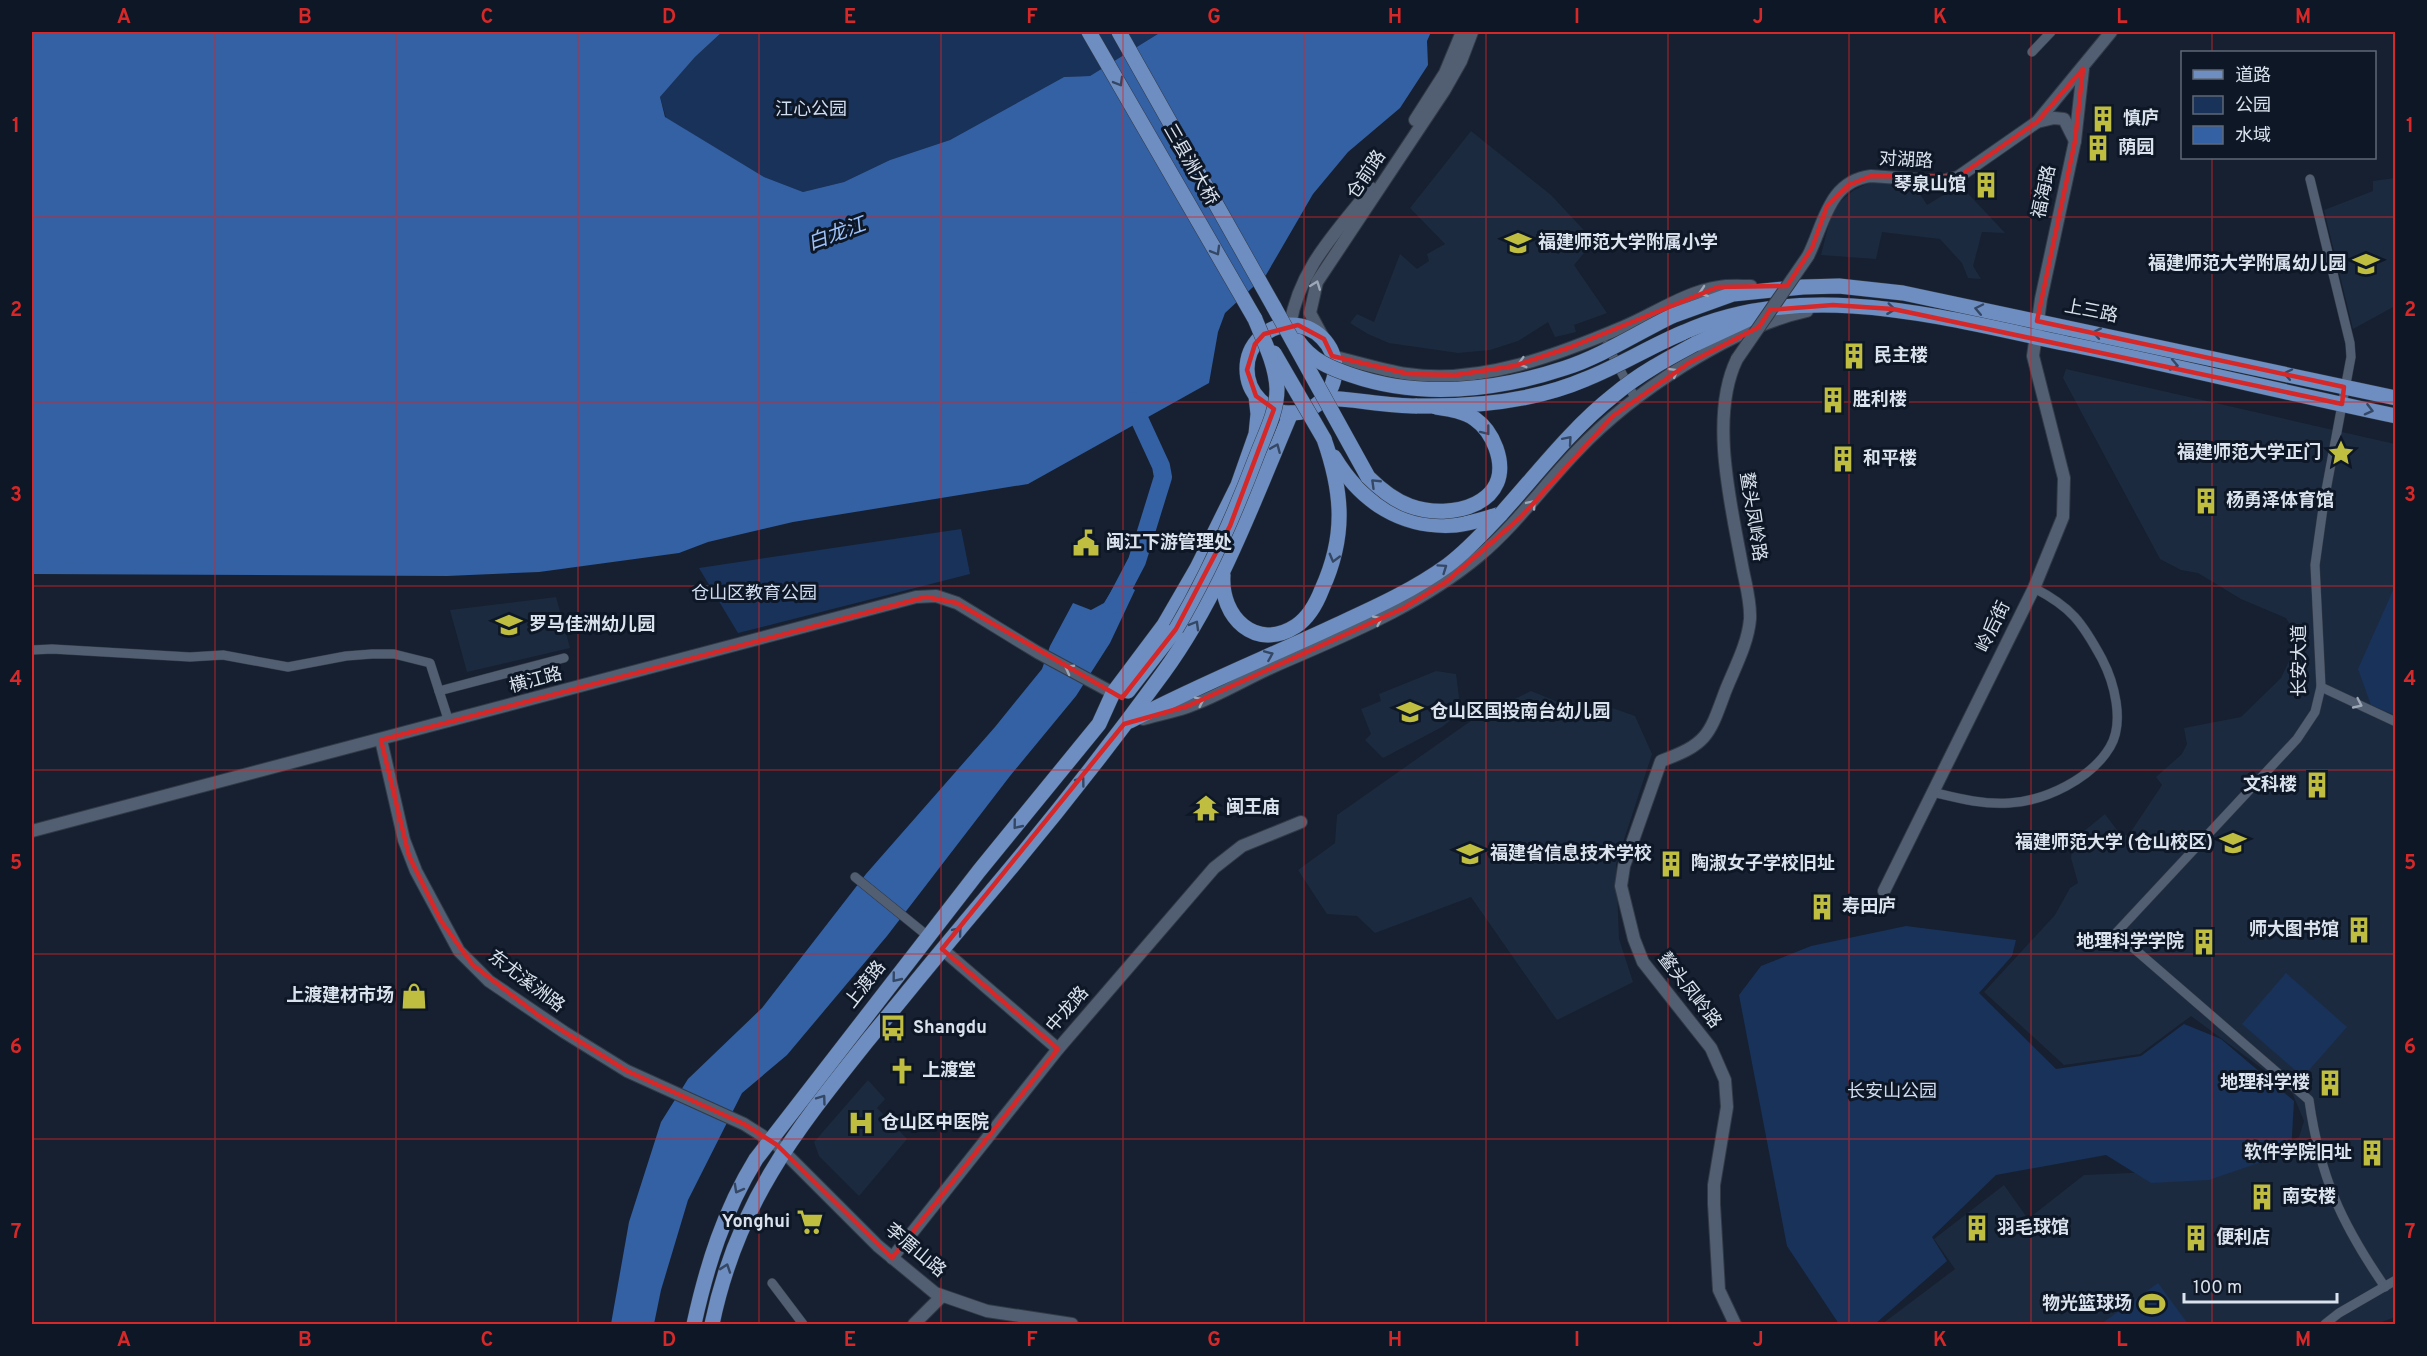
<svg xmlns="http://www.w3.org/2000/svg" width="2427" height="1356" viewBox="0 0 2427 1356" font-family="Overpass,'Noto Sans SC',sans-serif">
<rect width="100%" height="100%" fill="#162030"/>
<g fill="#1c2a3f">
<path d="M1471 131 1551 195 1594 241 1574 265 1607 313 1574 325 1576 332 1555 337 1548 322 1518 341 1490 350 1458 353 1389 343 1368 334 1350 323 1357 314 1374 322 1400 254 1417 269 1429 261 1427 254 1445 244 1410 208Z"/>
<path d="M2395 178V306L2353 329 2324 210 2373 191V181Z"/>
<path d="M1871 182 1913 183 1927 205 1960 185 2005 233 1982 232 1973 266 1981 279 1968 278 1962 263 1940 239 1882 232 1876 259 1821 255 1831 215 1840 202 1854 190Z"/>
<path d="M2066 369 2395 444V1317L2377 1324H1882L1955 1269 1934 1239 2004 1185 2028 1219 2084 1175 2223 1169 2299 1137 2304 1121 2291 1090 2191 1016 2140 1054 2064 1065 1984 992 2055 915 2070 888 2078 883 2071 858 2073 840 2105 814 2117 830 2128 836 2162 785 2156 777 2182 754 2187 744 2184 728 2241 717 2281 678 2299 640 2286 618 2241 599 2198 573 2181 570 2160 559 2063 378Z"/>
<path d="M556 597 570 648 467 672 450 610Z"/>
<path d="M1436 671 1456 674 1460 706 1457 715 1442 727 1383 758 1365 740 1371 734 1361 709 1381 701 1379 694Z"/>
<path d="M1531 691 1570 707 1598 703 1635 716 1652 754 1616 864 1619 939 1633 982 1557 1020 1471 897 1375 933 1357 916 1327 914 1298 870 1335 843 1337 815 1475 718Z"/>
<path d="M868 1080 885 1099 877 1108 907 1139 859 1196 819 1156 814 1142Z"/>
</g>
<g fill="#193259">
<path d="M722 32H1161L1090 76 1064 77 950 140 890 160 844 182 803 192 764 177 666 118 660 97 695 57Z"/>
<path d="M961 529 970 574 738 633 699 568Z"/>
<path d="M2395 586V715L2371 705 2358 669Z"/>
<path d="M1906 926 2016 940 2012 956 1979 993 2056 1069 2141 1056 2184 1024 2221 1039 2294 1101 2291 1152 2209 1180 2151 1183 2106 1155 1996 1175 1932 1237 1947 1261 1875 1324H1839L1787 1246 1739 995 1761 966 1811 946Z"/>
<path d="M2286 973 2347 1027 2303 1077 2242 1024Z"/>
<path d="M2158 1283 2188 1324H2101Z"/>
</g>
<g fill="#3460a4">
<path d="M32 32H722L695 57 660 97 665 117 764 177 803 192 844 182 890 160 950 140 1064 77 1090 76 1161 32H1431L1427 41 1428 65 1400 108 1348 152 1313 194 1266 275 1225 313 1218 332 1209 383 1028 484 793 522 708 542 679 553 539 572 447 576 32 574Z"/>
<path d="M1118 580 1135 590 1110 643 1076 696 1010 776 887 936 787 1055 742 1093 688 1200 661 1290 654 1324H611L629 1222 661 1122 688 1079 762 1008 866 874 995 727 1042 669 1050 646 1073 603 1091 610 1104 603Z"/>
</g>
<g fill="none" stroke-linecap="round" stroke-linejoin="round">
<path stroke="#3460a4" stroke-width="18" d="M1114 605 1137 561 1163 477 1161 466 1131 401"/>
<g stroke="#323a47" stroke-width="10">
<g id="minor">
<path d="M2032 52 2051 32"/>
<path d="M2310 179 2350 343 2351 357 2324 501 2315 565 2321 687 2315 712 2297 739 2116 933 2309 1100C2320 1177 2341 1223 2385 1287"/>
<path d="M1607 345 1635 398"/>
<path d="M32 650 52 649 190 657 223 655 288 667 346 656 372 654H394L430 663 449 722"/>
<path d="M2321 687 2396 722"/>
<path d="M439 691 564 658"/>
<path d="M1932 792C1957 798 1983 805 2009 803 2045 801 2091 779 2110 747 2125 722 2114 682 2102 659 2082 622 2071 607 2034 588"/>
<path d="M855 877 929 937"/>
<path d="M772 1283 803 1324"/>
<path d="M2325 1324 2339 1313 2396 1280"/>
</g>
</g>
<g stroke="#323a47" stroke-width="14">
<g id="tertiary">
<path d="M1415 120 1445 73 1462 32"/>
<path d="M2037 122 2054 118 2064 119 2075 141"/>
<path d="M1808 256C1824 225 1828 181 1871 176L1941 181 1958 177 2037 122 2111 32"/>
<path d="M1290 325C1300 267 1336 233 1371 188"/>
<path d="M1324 339 1310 313 1317 282 1444 91 1461 61 1472 32"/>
<path d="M1332 356C1357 362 1382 370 1407 374 1480 385 1557 355 1623 327 1654 314 1685 292 1719 287 1729 285 1740 286 1751 286"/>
<path d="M1143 719C1157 715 1172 712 1187 707 1217 697 1247 678 1277 665 1348 634 1419 606 1479 556 1517 524 1544 485 1578 450 1632 393 1730 328 1807 311"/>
<path d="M381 740 404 840 416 871 459 951 489 981 564 1032 627 1071 744 1124 777 1145 878 1246 935 1293 987 1311 1072 1324"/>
<path d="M32 831 916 597 936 596 957 603 1037 652 1113 693"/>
<path d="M1884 891 2034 588 2063 517 2064 478 2033 356 2041 299 2075 141 2083 69"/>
<path d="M942 949 1058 1049"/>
<path d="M892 1258 1058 1049 1214 868 1242 846 1301 822"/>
<path d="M914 1324 942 1296"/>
<path d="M1735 1324 1719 1290 1714 1204V1185L1727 1107 1725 1080 1711 1048 1643 962 1634 939 1621 886 1624 866 1661 761C1707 744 1709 736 1725 692 1734 669 1748 644 1750 619 1751 601 1745 582 1742 565 1731 505 1709 416 1737 359"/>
</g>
</g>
<g stroke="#323a47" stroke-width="16">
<g id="primary">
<path d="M1089 32 1255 319"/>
<path d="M1119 32 1274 307"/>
<path d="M1672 316 1733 294 1803 287 1839 286 1903 293 2396 398"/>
<circle cx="1291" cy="369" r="44"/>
<path d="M1682 333C1804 277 1944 318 2068 344 2178 366 2286 393 2396 416"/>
<path d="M1695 344 1753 317"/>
<path d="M1325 398C1356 399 1386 406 1417 406"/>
<path d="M1334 457C1361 502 1402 529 1456 525 1470 524 1486 518 1501 514"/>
<path d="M1223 575C1220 617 1256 652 1296 626 1308 618 1317 602 1322 589 1346 536 1343 493 1324 439"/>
<path d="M1128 691 1176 629"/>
<path d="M1130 721C1194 687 1261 660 1328 629 1369 610 1411 592 1448 565 1468 550 1484 532 1501 514"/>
<path d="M694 1324C707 1265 724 1211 756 1159L979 871 1099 724 1113 693 1164 625 1197 568 1238 485 1256 434 1258 414 1256 396"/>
<path d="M712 1324C737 1204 793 1134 868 1040 906 994 944 947 983 901 1046 827 1106 751 1163 673 1220 595 1253 502 1291 413"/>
</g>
</g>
<use href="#minor" stroke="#525f72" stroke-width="9"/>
<use href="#tertiary" stroke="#525f72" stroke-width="12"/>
<use href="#primary" stroke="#6e8ec1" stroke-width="15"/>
<g stroke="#323a47" stroke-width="14" stroke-linecap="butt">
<path id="tertiary-bridge" d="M1737 359 1808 256"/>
</g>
<g stroke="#323a47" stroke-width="16" stroke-linecap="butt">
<g id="primary-bridge">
<path d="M1274 307 1368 477C1380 489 1393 500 1410 506 1451 521 1516 504 1496 448 1492 437 1485 426 1475 419 1464 411 1449 409 1436 407"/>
<path d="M1298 341C1311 360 1330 368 1351 375 1420 399 1496 391 1565 368 1602 356 1637 333 1672 316"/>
<path d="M1274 353 1324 439"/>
<path d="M1417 406C1472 407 1535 401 1586 379 1619 366 1649 347 1682 333"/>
<path d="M1501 514C1537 474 1571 429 1614 395 1639 374 1667 359 1695 344"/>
<path d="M1176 629C1209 573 1234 516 1257 455 1265 434 1277 412 1277 389 1276 365 1264 341 1255 319"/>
</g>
</g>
<use href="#tertiary-bridge" stroke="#525f72" stroke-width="12"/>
<use href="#primary-bridge" stroke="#6e8ec1" stroke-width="15"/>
</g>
<defs><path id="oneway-chevron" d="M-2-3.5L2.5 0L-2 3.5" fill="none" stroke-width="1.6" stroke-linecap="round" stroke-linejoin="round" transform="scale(1.5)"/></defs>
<g stroke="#344764">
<use href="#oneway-chevron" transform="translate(1119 82) rotate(60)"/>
<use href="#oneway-chevron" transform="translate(1216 251) rotate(60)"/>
<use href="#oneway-chevron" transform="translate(1891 309) rotate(7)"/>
<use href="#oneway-chevron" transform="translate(1979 309) rotate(-168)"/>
<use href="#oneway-chevron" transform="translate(2097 333) rotate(-169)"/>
<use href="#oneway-chevron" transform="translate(2174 365) rotate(11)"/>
<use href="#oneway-chevron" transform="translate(2288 374) rotate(-168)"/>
<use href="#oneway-chevron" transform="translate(2369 410) rotate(14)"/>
<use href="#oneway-chevron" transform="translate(1486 431) rotate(52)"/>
<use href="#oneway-chevron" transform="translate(1568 440) rotate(-49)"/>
<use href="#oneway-chevron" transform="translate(1276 448) rotate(-67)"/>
<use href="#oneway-chevron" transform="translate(1375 483) rotate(-136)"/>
<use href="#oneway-chevron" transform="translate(1334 558) rotate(105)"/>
<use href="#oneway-chevron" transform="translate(1443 568) rotate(-35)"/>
<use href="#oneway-chevron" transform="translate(1195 625) rotate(-60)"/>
<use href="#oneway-chevron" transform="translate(1269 655) rotate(-23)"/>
<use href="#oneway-chevron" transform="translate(1081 781) rotate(-53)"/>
<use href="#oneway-chevron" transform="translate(1017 825) rotate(129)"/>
<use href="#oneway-chevron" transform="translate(958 931) rotate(-50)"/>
<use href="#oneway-chevron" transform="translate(896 978) rotate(129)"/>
<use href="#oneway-chevron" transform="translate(822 1099) rotate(-54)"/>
<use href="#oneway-chevron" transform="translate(738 1189) rotate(119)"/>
<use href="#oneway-chevron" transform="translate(726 1268) rotate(-71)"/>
</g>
<g stroke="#9da7b6">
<use href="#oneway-chevron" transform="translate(1316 285) rotate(-69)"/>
<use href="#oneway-chevron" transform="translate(1703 292) rotate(161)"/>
<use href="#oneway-chevron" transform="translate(1522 363) rotate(163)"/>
<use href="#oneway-chevron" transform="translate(1674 372) rotate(-31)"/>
<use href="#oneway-chevron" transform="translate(1532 504) rotate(-50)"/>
<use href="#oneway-chevron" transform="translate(1378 620) rotate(-25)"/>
<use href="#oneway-chevron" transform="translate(1069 669) rotate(-152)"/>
<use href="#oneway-chevron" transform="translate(1200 701) rotate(-26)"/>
<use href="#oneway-chevron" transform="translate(2358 704) rotate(25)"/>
</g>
<path fill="none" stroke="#d62828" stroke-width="4.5" stroke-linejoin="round" d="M2083 69 2075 141 2037 321 2344 387 2342 404 1893 309 1833 305 1770 310 1759 327 1689 363 1613 416 1521 517 1446 582 1404 608 1188 706 1124 724 942 949 1058 1049 892 1258 777 1145 744 1124 627 1071 539 1016 473 965 441 921 409 856 381 740 926 597 957 603 1122 698 1176 629 1230 526 1274 409 1256 396 1247 370 1255 344 1264 334 1298 325 1324 339 1332 356 1409 374 1456 375 1514 366 1571 347 1718 287 1787 286 1812 248 1827 206 1849 185 1871 176 1958 177 2037 122Z"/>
<path fill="none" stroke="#d62828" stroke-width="1.5" stroke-opacity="0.55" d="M215 32V1324M396 32V1324M578 32V1324M759 32V1324M941 32V1324M1123 32V1324M1304 32V1324M1486 32V1324M1668 32V1324M1849 32V1324M2031 32V1324M2212 32V52M2212 158V1324M32 217H2396M32 402H2396M32 586H2396M32 770H2396M32 954H2396M32 1139H2396"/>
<defs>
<g id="building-bare" transform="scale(2.07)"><path d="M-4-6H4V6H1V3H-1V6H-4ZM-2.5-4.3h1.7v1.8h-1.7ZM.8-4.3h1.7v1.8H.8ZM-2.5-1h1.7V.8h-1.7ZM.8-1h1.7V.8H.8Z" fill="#bfbe41" stroke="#0d1726" stroke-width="2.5" paint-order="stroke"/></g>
<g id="school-bare" transform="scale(2.07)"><path d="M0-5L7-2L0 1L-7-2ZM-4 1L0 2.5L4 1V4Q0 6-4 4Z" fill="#bfbe41" stroke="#0d1726" stroke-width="2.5" paint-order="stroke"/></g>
<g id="sight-bare" transform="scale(2.07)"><path d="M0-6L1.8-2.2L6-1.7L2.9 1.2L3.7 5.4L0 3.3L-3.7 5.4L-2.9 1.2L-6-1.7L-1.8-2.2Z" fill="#bfbe41" stroke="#0d1726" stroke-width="2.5" paint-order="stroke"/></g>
<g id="civic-bare" transform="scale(2.07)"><path d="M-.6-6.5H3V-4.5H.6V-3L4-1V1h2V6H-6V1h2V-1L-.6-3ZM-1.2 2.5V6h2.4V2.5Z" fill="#bfbe41" stroke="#0d1726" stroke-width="2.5" paint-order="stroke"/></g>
<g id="temple-bare" transform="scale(2.07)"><path d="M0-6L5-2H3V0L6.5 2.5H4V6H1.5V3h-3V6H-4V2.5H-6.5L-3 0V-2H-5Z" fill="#bfbe41" stroke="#0d1726" stroke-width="2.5" paint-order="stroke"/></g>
<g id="university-bare" transform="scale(2.07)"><path d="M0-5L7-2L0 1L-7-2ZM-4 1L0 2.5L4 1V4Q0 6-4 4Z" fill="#bfbe41" stroke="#0d1726" stroke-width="2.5" paint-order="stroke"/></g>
<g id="shop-bare" transform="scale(2.07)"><path d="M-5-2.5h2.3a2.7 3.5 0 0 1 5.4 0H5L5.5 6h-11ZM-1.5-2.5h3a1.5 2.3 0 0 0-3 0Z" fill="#bfbe41" stroke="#0d1726" stroke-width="2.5" paint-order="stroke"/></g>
<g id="bus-bare" transform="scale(2.07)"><path d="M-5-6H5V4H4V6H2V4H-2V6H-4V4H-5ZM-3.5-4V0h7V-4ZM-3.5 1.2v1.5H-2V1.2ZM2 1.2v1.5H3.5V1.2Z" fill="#bfbe41" stroke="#0d1726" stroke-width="2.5" paint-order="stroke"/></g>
<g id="church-bare" transform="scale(2.07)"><path d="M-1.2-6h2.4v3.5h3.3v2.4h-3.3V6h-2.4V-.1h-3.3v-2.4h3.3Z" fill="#bfbe41" stroke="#0d1726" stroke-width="2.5" paint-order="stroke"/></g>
<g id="hospital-bare" transform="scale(2.07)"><path d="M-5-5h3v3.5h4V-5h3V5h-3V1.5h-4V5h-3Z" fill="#bfbe41" stroke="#0d1726" stroke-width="2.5" paint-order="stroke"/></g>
<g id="supermarket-bare" transform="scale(2.07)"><path d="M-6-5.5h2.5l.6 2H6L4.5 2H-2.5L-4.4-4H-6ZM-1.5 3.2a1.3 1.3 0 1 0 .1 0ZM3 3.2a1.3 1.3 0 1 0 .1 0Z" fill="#bfbe41" stroke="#0d1726" stroke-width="2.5" paint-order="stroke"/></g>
<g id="stadium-bare" transform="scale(2.07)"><path d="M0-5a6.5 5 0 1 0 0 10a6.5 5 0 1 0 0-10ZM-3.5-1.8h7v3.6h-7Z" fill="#bfbe41" stroke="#0d1726" stroke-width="2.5" paint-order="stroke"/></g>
</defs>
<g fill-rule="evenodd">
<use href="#building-bare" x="2103" y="119"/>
<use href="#building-bare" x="2098" y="148"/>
<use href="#building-bare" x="1986" y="185"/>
<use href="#school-bare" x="1518" y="243"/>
<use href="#school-bare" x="2366" y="264"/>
<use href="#building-bare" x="1854" y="356"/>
<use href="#building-bare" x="1833" y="400"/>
<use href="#sight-bare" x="2341" y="453"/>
<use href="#building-bare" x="1843" y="459"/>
<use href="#building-bare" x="2206" y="501"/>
<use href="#civic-bare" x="1086" y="543"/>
<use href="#school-bare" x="509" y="625"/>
<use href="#school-bare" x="1410" y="712"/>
<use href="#building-bare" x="2317" y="785"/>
<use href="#temple-bare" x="1206" y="808"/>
<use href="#university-bare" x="2233" y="843"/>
<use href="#school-bare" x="1470" y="854"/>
<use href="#building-bare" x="1671" y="864"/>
<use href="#building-bare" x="1822" y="907"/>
<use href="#building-bare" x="2359" y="930"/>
<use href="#building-bare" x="2204" y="942"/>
<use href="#shop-bare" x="414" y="996"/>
<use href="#bus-bare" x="893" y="1028"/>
<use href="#church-bare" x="902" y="1071"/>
<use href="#building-bare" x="2330" y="1083"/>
<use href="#hospital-bare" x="861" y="1123"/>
<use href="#building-bare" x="2372" y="1153"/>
<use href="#building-bare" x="2262" y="1197"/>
<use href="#supermarket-bare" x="810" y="1222"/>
<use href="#building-bare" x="1977" y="1228"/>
<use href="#building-bare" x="2196" y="1238"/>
<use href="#stadium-bare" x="2152" y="1304"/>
</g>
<g text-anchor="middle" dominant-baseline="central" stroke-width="6" stroke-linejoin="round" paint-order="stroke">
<g font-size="18" fill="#d1ddf1" stroke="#0d1726">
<text x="811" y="110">江心公园</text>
<text x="754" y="594">仓山区教育公园</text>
<text x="1892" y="1092">长安山公园</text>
</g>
<g font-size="18" font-weight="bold" fill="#dae2ed" stroke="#0d1726" text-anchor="start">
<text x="2123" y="119">慎庐</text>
<text x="2118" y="148">荫园</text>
<text x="1966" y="185" text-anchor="end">琴泉山馆</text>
<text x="1538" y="243">福建师范大学附属小学</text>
<text x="2346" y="264" text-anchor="end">福建师范大学附属幼儿园</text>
<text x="1874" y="356">民主楼</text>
<text x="1853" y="400">胜利楼</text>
<text x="2321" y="453" text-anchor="end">福建师范大学正门</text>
<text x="1863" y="459">和平楼</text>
<text x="2226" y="501">杨勇泽体育馆</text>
<text x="1106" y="543">闽江下游管理处</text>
<text x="529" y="625">罗马佳洲幼儿园</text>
<text x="1430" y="712">仓山区国投南台幼儿园</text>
<text x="2297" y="785" text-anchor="end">文科楼</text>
<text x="1226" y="808">闽王庙</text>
<text x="2213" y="843" text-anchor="end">福建师范大学 (仓山校区)</text>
<text x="1490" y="854">福建省信息技术学校</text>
<text x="1691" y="864">陶淑女子学校旧址</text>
<text x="1842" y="907">寿田庐</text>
<text x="2339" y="930" text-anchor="end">师大图书馆</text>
<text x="2184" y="942" text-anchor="end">地理科学学院</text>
<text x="394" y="996" text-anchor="end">上渡建材市场</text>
<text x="913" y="1028">Shangdu</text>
<text x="922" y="1071">上渡堂</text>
<text x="2310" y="1083" text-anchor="end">地理科学楼</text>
<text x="881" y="1123">仓山区中医院</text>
<text x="2352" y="1153" text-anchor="end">软件学院旧址</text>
<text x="2282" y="1197">南安楼</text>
<text x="790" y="1222" text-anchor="end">Yonghui</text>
<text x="1997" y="1228">羽毛球馆</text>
<text x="2216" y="1238">便利店</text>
<text x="2132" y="1304" text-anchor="end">物光篮球场</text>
</g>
<g font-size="18" fill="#dae2ed" stroke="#0d1726">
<text transform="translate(1906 161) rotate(3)">对湖路</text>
<text transform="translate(1190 165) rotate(60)">三县洲大桥</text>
<text transform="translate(1367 175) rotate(-56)">仓前路</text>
<text transform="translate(2045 192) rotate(-78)">福海路</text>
<text transform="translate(2091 312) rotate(11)">上三路</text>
<text transform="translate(1752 517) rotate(81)">鳌头凤岭路</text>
<text transform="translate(1994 627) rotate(-64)">岭后街</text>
<text transform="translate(2300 661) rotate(-90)">长安大道</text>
<text transform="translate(536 681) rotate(-15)">横江路</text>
<text transform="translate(526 982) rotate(37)">东尤溪洲路</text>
<text transform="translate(866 985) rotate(-52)">上渡路</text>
<text transform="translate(1689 991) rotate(52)">鳌头凤岭路</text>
<text transform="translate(1068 1010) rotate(-49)">中龙路</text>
<text transform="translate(915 1251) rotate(40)">李厝山路</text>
</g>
<g font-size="20" font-style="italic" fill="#9dc2fa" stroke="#0d1726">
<text transform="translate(837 235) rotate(-20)">白龙江</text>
</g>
</g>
<rect width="2427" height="1356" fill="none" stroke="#0d1726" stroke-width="66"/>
<rect x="2181" y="51" width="195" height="108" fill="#0d1726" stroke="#5f6876" stroke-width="1.5"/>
<rect x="2193" y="70" width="30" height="9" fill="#6e8ec1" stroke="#5f6876" stroke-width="1.5"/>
<text x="2235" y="81" font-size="18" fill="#dae2ed">道路</text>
<rect x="2193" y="96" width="30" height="18" fill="#193259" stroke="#5f6876" stroke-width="1.5"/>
<text x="2235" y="111" font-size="18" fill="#dae2ed">公园</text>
<rect x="2193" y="126" width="30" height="18" fill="#3460a4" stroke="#5f6876" stroke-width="1.5"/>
<text x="2235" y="141" font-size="18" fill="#dae2ed">水域</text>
<path d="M2184 1293v9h153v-9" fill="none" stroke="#dae2ed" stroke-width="3"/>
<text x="2193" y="1293" font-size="18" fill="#dae2ed" stroke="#0d1726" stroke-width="4.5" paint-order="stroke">100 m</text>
<rect x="33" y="33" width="2361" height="1290" fill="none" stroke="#d62828" stroke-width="2"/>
<g font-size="20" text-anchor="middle" font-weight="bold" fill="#d62828">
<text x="124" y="23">A</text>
<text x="305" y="23">B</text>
<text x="487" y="23">C</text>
<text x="669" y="23">D</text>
<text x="850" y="23">E</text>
<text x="1032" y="23">F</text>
<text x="1214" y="23">G</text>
<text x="1395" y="23">H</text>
<text x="1577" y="23">I</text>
<text x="1758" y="23">J</text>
<text x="1940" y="23">K</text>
<text x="2122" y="23">L</text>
<text x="2303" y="23">M</text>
<text x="16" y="132">1</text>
<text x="2410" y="132">1</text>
<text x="16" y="316">2</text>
<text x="2410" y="316">2</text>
<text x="16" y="501">3</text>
<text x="2410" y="501">3</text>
<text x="16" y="685">4</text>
<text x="2410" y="685">4</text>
<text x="16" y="869">5</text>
<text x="2410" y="869">5</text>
<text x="16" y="1053">6</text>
<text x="2410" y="1053">6</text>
<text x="16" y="1238">7</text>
<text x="2410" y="1238">7</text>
<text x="124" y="1346">A</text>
<text x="305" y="1346">B</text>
<text x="487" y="1346">C</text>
<text x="669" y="1346">D</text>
<text x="850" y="1346">E</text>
<text x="1032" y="1346">F</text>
<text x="1214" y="1346">G</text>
<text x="1395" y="1346">H</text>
<text x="1577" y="1346">I</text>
<text x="1758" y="1346">J</text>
<text x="1940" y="1346">K</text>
<text x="2122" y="1346">L</text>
<text x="2303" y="1346">M</text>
</g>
</svg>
